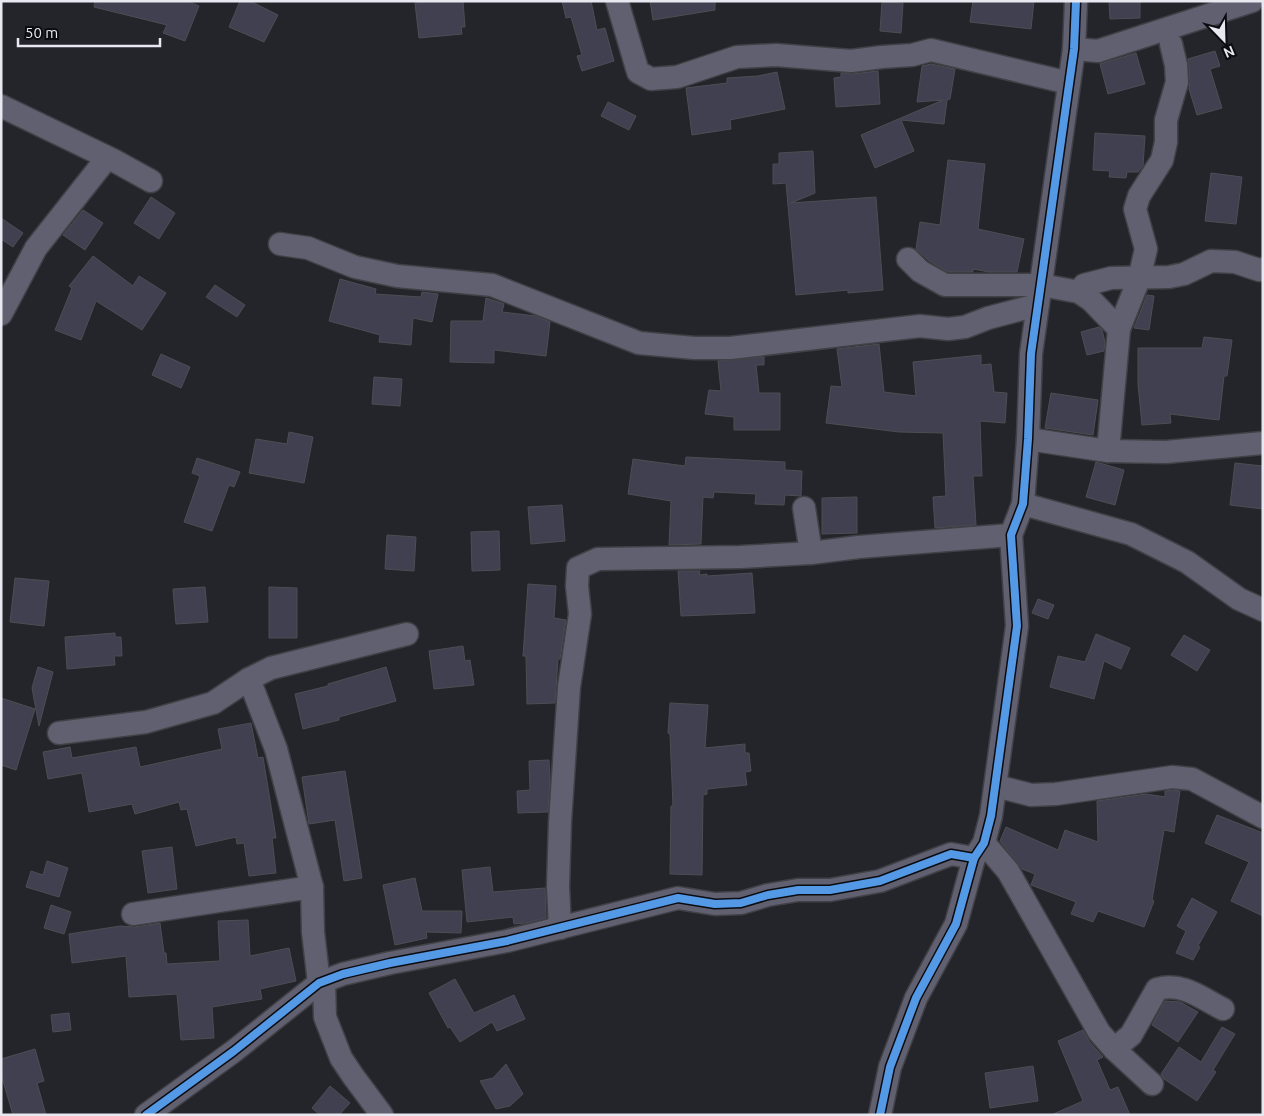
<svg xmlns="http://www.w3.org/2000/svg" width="1264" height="1116" viewBox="0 0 1264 1116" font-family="Ubuntu,sans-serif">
<rect width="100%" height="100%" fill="#24242b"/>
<g fill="#414051" stroke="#4d4d53">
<path d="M95 1H187L199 6 185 41 163 33 167 25 94 7Z"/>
<path d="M240 1H250L278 15 264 42 229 27Z"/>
<path d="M429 1H463L465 27H461L462 34 419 38 415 3Z"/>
<path d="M562 1H591L597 30 605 28 614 61 582 71 577 56 582 55 571 17 566 18Z"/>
<path d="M650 1H715V10L653 20Z"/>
<path d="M973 1H1034L1031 29 970 22Z"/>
<path d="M1109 1H1140V18L1110 19Z"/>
<path d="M882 2 903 3 901 33 880 31Z"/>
<path d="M1215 51 1220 66 1210 69 1222 108 1197 115 1189 89 1190 81 1188 59Z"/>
<path d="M1136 53 1145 84 1108 94 1100 64Z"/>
<path d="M931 64 955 69 950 99 947 100 944 124 901 120 914 151 875 168 861 135 943 100 917 102 922 66Z"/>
<path d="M878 71 880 104 836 107 834 78 841 77V73L852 74Z"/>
<path d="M777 72 785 109 730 120 731 129 692 135 686 88 727 83V78L758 76Z"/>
<path d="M608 102 636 116 629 130 601 116Z"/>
<path d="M1095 133 1145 136 1143 166 1138 172H1127L1126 178 1109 177 1110 171 1093 170Z"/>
<path d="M813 151 815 193 791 203 876 197 883 290 848 293V290L796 295 786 183 773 184V164H779V153Z"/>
<path d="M948 160 985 164 978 229 1024 239 1017 272H989L973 269V272H948L928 260 916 249 920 222 940 225Z"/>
<path d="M1211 173 1242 177 1236 224 1205 221Z"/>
<path d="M151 197 175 213 159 239 134 223Z"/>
<path d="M83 210 103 223 85 250 63 235Z"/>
<path d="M1 218 23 233 13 247 1 239Z"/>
<path d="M93 256 133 286 139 276 166 293 142 330 96 301 81 340 55 330 72 288 69 286Z"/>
<path d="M340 279 376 289 375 294 421 297 422 292 438 294 432 322 413 318 411 345 379 342 380 335 329 321Z"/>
<path d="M215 285 245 305 237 317 206 297Z"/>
<path d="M1147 295 1154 296 1149 330 1134 328Z"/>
<path d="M486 298 504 304 502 312 536 316 550 322 546 356 494 350V363L450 362 451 321H483Z"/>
<path d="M1099 327 1102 330 1105 342 1104 351 1087 355 1081 332Z"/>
<path d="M1204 337 1232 340 1227 376H1224L1219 420 1170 414 1171 423 1142 425 1138 384V348H1202Z"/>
<path d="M879 344 884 392 916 396 913 362 981 355V365L991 364 994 392 1007 393 1005 423 980 421 982 476H973L976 525 935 528 933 497 946 496 943 433 899 432 826 423 831 386 842 387 837 349Z"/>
<path d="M161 354 190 367 181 388 152 375Z"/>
<path d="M764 357V365H756L759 393H780V430H734V417L705 414 709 390 721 391 718 361Z"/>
<path d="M374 377 402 379 400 406 372 404Z"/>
<path d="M1051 393 1098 400 1093 435 1045 428Z"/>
<path d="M289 432 313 437 304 483 249 473 256 439 287 444Z"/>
<path d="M686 457 785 462V470L802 471 801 496 785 495 784 505 755 504 756 494 714 492 713 498 703 497 701 544 669 545 671 501 628 494 633 459 685 466Z"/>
<path d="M197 458 240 472 234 487 229 485 212 531 184 522 200 476 192 473Z"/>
<path d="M1096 462 1124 470 1115 505 1086 497Z"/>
<path d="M1235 463 1263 466V509L1230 505Z"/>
<path d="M857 497V533L822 534V498Z"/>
<path d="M562 505 565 541 531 544 528 507Z"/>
<path d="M499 531 500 570 472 571 471 532Z"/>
<path d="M387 535 416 537 414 571 385 569Z"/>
<path d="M678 571H700L699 575 707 574V576L752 573 755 613 681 616Z"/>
<path d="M15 578 49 581 44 626 10 622Z"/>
<path d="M528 584 556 586 554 618 566 620 560 659H558L555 703 527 704 526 656H523Z"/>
<path d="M205 587 208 622 176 624 173 589Z"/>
<path d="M269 587 297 588V638H269Z"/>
<path d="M1038 599 1054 605 1048 619 1032 613Z"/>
<path d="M115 633V637H121L122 656H114L115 665 67 669 65 637Z"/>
<path d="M1096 634 1130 648 1121 669 1104 661 1094 699 1050 687 1058 656 1085 662Z"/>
<path d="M1184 635 1210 650 1197 671 1171 655Z"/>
<path d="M463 646 465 661 470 660 474 685 434 689 429 651Z"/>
<path d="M38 667 53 672 39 726 32 688Z"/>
<path d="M386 667 396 701 339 717V720L303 729 295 694 328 686V684Z"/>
<path d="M1 698 35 709 16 770 1 765Z"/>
<path d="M670 703 708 705 705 748 745 744V753H749L751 771 745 772 747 785 707 789V794L703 795 702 875 670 874 671 806H673L670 734 668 733Z"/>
<path d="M251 723 258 758 263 757 270 800 276 838H272L276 873 249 876 244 843 237 844 236 837 196 846 187 809 181 810 179 802 135 814 132 804 89 812 82 773 48 779 43 752 70 747 72 758 136 747 140 767 222 749 218 729Z"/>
<path d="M549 760 550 779 548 812 518 813 517 791 530 790 529 761Z"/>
<path d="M345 771 362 878 344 881 335 820 309 824 302 777Z"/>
<path d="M1172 790 1180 791 1174 832 1164 830 1152 900 1154 901 1144 927 1098 911 1093 922 1071 914 1076 902 1031 885 1035 874 1022 869 1000 841 1006 827 1058 850 1065 830 1098 842 1097 801 1146 794 1165 797V791Z"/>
<path d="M1217 815 1263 833V916L1231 901 1249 862 1205 843Z"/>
<path d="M172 847 177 889 148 893 142 851Z"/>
<path d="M47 861 68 868 59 897 26 887 31 871 43 875Z"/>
<path d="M490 867 493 892 545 888 546 918 526 923 514 924 513 917 467 922 462 870Z"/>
<path d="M415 878 422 911H462L461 933 426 932 427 938 395 945 383 885Z"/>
<path d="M1192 898 1217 912 1198 946 1200 947 1193 960 1176 953 1186 931 1177 926Z"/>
<path d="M51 905 71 912 64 934 44 928Z"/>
<path d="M248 920 250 956 289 948 296 981 260 989 262 999 212 1007 214 1038 181 1040 177 994 129 997 126 956 72 963 69 934 120 926 135 927 160 923 164 953H166L167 964 220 961 218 921Z"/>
<path d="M455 979 474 1013 514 995 525 1019 497 1031 492 1022 460 1042 450 1027 448 1028 429 993Z"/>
<path d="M1165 1001 1180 1002 1198 1012 1178 1042 1152 1025Z"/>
<path d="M69 1013 71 1030 53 1032 51 1015Z"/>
<path d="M1222 1027 1235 1034 1213 1070 1216 1072 1197 1101 1164 1079 1161 1074 1179 1047 1201 1062Z"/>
<path d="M1083 1030 1089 1041 1103 1057 1097 1060 1110 1090 1118 1087 1130 1115H1051L1083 1101 1058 1041Z"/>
<path d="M35 1049 44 1081 37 1083 46 1115H13L1 1074V1059Z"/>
<path d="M506 1064 523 1094 510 1106 496 1109 480 1081 493 1078Z"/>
<path d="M1033 1066 1038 1101 990 1108 985 1073Z"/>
<path d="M330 1086 350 1103 339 1115H320L312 1108Z"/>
</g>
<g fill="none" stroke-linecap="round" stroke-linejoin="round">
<g stroke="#404046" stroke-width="25">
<g id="street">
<path d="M617 1 638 72 651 79 677 77 737 57 776 55 851 61 882 57 912 55 931 50 1069 83"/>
<path d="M1074 49 1098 51 1252 1"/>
<path d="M1 106 113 160 151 181"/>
<path d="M280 244 308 248 355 267 397 276 492 285 639 343 694 348H730L920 326 948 329 965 327 988 318 1037 305"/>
<path d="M908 259 920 271 945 285H1041L1079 292 1091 300 1119 329"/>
<path d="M1079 292 1084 285 1111 278 1169 277 1184 274 1211 261 1235 262 1259 270 1263 269"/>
<path d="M1 314 36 248 107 158"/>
<path d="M1028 439 1108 451 1166 452 1263 443"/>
<path d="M1108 451 1119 329 1139 279 1146 249 1135 209 1139 196 1162 160 1166 142V120L1177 82 1176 65 1171 44"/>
<path d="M1023 504 1131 534 1187 562 1239 599 1263 610"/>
<path d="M804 508 811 553"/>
<path d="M249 679 276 749 312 887"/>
<path d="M59 733 146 722 213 703 249 679 271 668 407 634"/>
<path d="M996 786 1031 795 1056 794 1172 777 1192 779 1263 817"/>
<path d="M984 843 1008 871 1099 1032 1114 1049 1152 1084"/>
<path d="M133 914 312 887 313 932 319 983"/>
<path d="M560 928 558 887 560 822 569 687 580 614 577 586 578 568 598 559 740 557 811 553 859 547 1011 535"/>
<path d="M324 981 325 1017 341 1058 353 1076 382 1115"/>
<path d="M1114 1049 1131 1035 1157 989C1183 982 1201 998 1223 1009"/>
<path d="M146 1115 234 1051 319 983 343 974 390 963 507 941 678 898 715 904 741 903 768 895 798 890H830L880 881 951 854 974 858"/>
<path d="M880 1115 890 1067 916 998 956 924 974 858 984 843 991 816 1017 626 1011 535 1023 504 1028 439 1031 354 1074 49 1076 1"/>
</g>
</g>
<use href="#street" stroke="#606070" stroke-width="22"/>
<g stroke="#0b0b11" stroke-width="11">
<g id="cycleway">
<path d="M146 1115 234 1051 319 983 343 974 390 963 507 941 678 898 715 904 741 903 768 895 798 890H830L880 881 951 854 974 858"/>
<path d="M880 1115 890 1067 916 998 956 924 974 858 984 843 991 816 1017 626 1011 535 1023 504 1028 439 1031 354 1074 49 1076 1"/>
</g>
</g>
<use href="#cycleway" stroke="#5399e6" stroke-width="8"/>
</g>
<rect width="1264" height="1116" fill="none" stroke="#e8e8f1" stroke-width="5"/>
<g transform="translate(1224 40) rotate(157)" stroke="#0b0b11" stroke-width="4" paint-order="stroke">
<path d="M0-4L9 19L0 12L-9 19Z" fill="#e8e8f1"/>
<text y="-8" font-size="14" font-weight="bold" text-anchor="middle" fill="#e8e8f1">N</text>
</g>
<path d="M18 38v8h142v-8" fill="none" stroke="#e8e8f1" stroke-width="2.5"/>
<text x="25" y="38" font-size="15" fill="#e8e8f1" stroke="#0b0b11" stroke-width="4" paint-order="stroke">50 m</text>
</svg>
